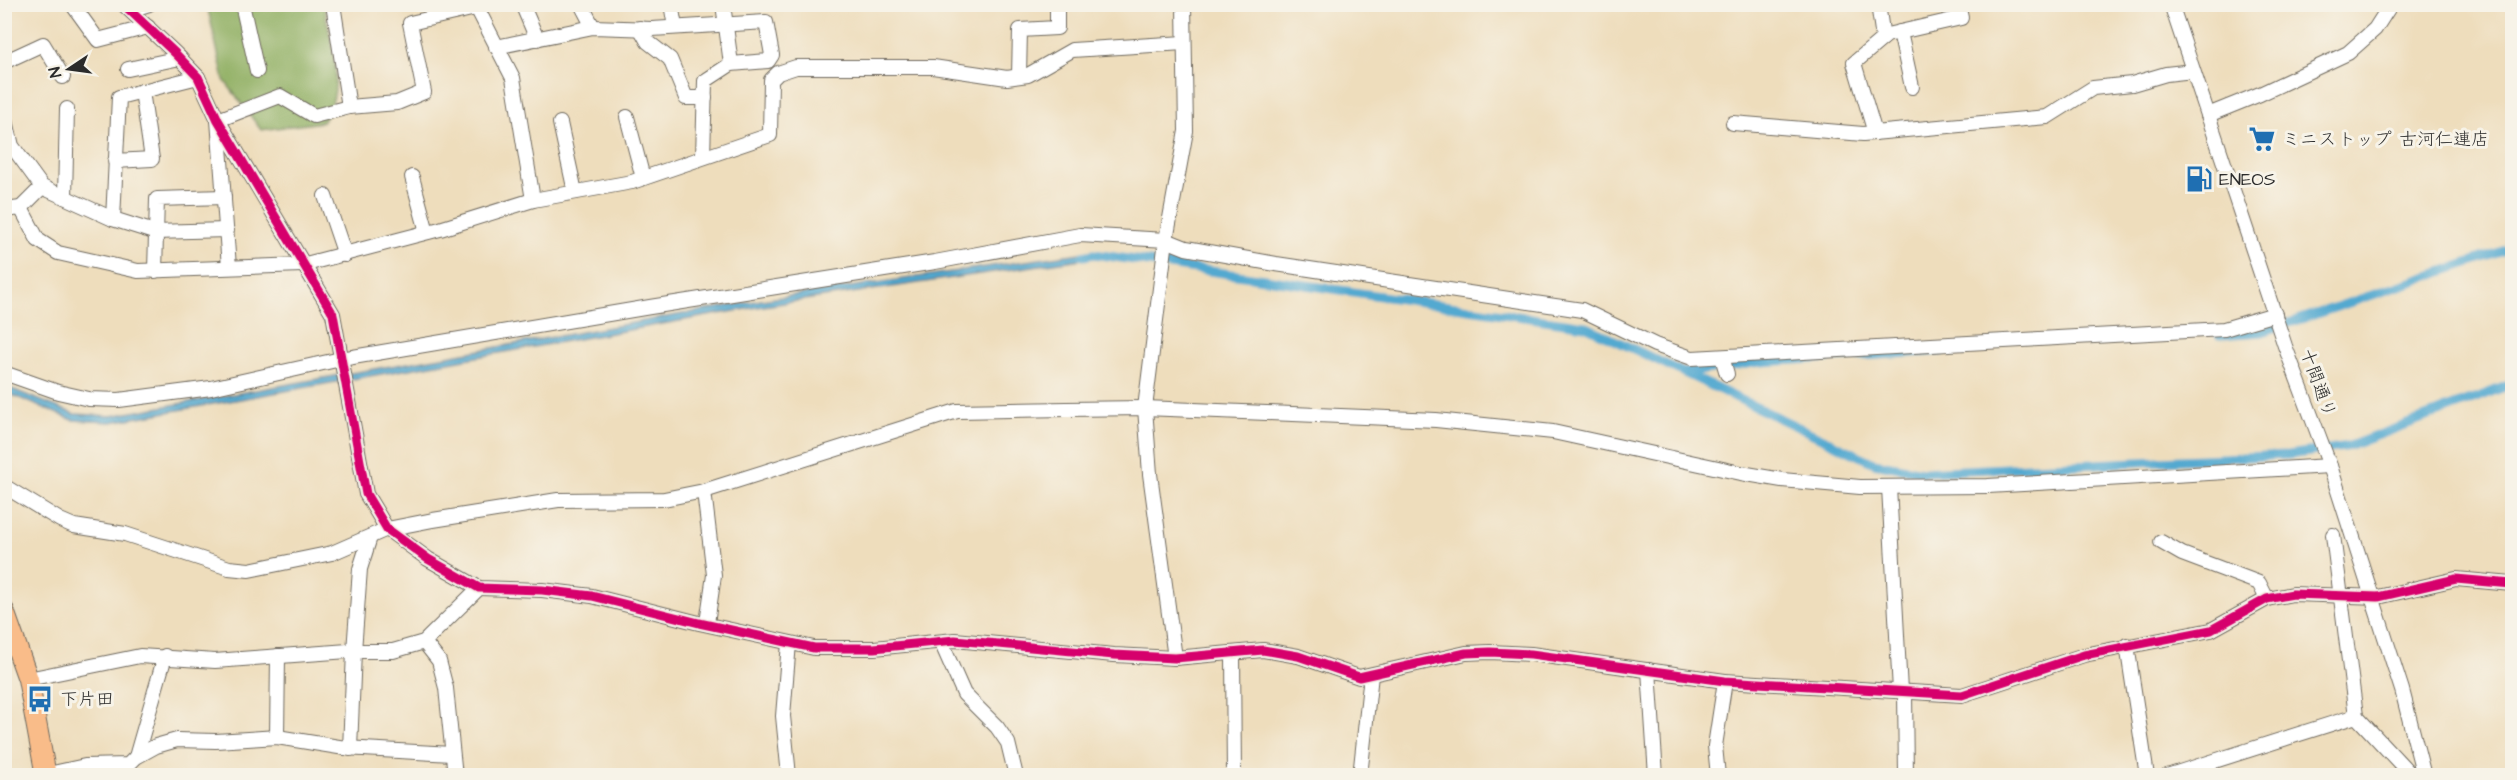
<svg xmlns="http://www.w3.org/2000/svg" width="2517" height="780" viewBox="0 0 2517 780" font-family="'Architects Daughter','Klee One',sans-serif">
<rect width="100%" height="100%" fill="#f7f3e8"/>
<filter id="ink" filterUnits="userSpaceOnUse"><feTurbulence type="fractalNoise" baseFrequency=".0167" numOctaves="2"/><feDisplacementMap in="SourceGraphic" scale="12" xChannelSelector="R" yChannelSelector="G"/><feConvolveMatrix kernelMatrix="1 2 1 2 8 2 1 2 1" color-interpolation-filters="sRGB"/></filter>
<filter id="wash" filterUnits="userSpaceOnUse"><feTurbulence type="fractalNoise" baseFrequency=".008" numOctaves="4" result="noise"/><feDisplacementMap in="SourceGraphic" scale="24" xChannelSelector="R" yChannelSelector="G"/><feGaussianBlur stdDeviation="1.35" result="paint"/><feColorMatrix in="noise" values="0 0 0 0 0 0 0 0 0 0 0 0 0 0 0 0 0 1.4 0 .05"/><feComposite in="paint" operator="in"/></filter>
<g filter="url(#wash)">
<rect width="100%" height="100%" fill="#eeddbc"/>
<path fill="#8eae61" stroke="#5c6c46" stroke-width="1.5" d="M207 5H324C330 42 348 90 322 122L261 130 224 80Z"/>
<path fill="#53a9d0" stroke="#3f6a7e" stroke-width="1.5" d="M1094 251V257L763 306 111 422 73 420 5 392 4 386 74 414 111 416 762 300Z"/>
<g fill="none" stroke-linecap="round" stroke-linejoin="round">
<g stroke="#53a9d0" stroke-width="9">
<path d="M1083 256 1094 254 1585 326 1874 463 1922 472 2288 455 2350 446 2512 384"/>
<path d="M2219 335 2262 332 2512 248"/>
<path d="M1684 373 1760 362 1942 351"/>
</g>
</g>
</g>
<g filter="url(#ink)">
<g fill="none" stroke-linecap="round" stroke-linejoin="round">
<g stroke="#6f695e" stroke-width="16">
<g id="minor">
<path d="M72 4 98 40 148 27"/>
<path d="M123 4 175 53 198 77 218 120 333 314 366 494 387 529 428 559 479 588 542 590 592 596 699 623 814 648H874L955 640 1114 655 1175 658 1263 650 1298 656 1359 677 1466 653 1490 652 1531 654 1725 681 1962 695 2084 655 2211 630 2267 599 2293 594 2378 597 2456 579 2512 584"/>
<path d="M242 4 257 71"/>
<path d="M333 4 349 107"/>
<path d="M475 4 513 78 533 200"/>
<path d="M522 4 537 39"/>
<path d="M581 4 593 27"/>
<path d="M671 4 675 27"/>
<path d="M723 4 731 64"/>
<path d="M1878 4 1883 38"/>
<path d="M2171 4 2285 346 2330 466 2402 690 2424 776"/>
<path d="M130 10 149 4"/>
<path d="M640 28 648 42 670 59 686 98H705"/>
<path d="M1900 32 1912 87"/>
<path d="M496 47 593 27 652 29 766 22 772 55 768 61 731 64 705 81 703 157"/>
<path d="M4 62 43 44 63 77"/>
<path d="M128 69 180 58"/>
<path d="M1019 76 1020 30 1057 28V4"/>
<path d="M198 77 119 97 113 219 154 232 227 230"/>
<path d="M4 112 12 146 42 187 113 219"/>
<path d="M2208 115 2260 94 2348 53 2375 29 2391 4"/>
<path d="M627 117 643 178"/>
<path d="M560 123 575 192"/>
<path d="M1733 123 1863 134 2047 117 2093 88 2132 84 2166 74 2193 71"/>
<path d="M1875 133 1854 63 1887 35 1961 18 1958 4"/>
<path d="M115 161 152 159 142 91"/>
<path d="M412 177 427 232"/>
<path d="M325 196 345 255"/>
<path d="M65 197 67 109"/>
<path d="M21 208 42 187"/>
<path d="M4 210 21 208 38 240 58 253 138 271 302 265 440 229 533 200 632 182 770 135 771 80 778 73 796 67H933L1007 78 1028 75 1072 50 1184 43"/>
<path d="M229 267 218 120 280 96 314 116 349 107 397 103 424 92 410 23 476 8"/>
<path d="M155 271 157 199 224 197"/>
<path d="M1722 357 1727 374"/>
<path d="M4 373 58 392 89 399 119 400 211 388 341 359 650 307 935 262 1080 235 1166 240 1186 248 1276 264 1582 310 1655 345 1692 358 2224 329 2275 314"/>
<path d="M4 486 60 520 74 526 125 534 229 568 249 570 332 553 387 529 433 520 558 500 664 499 704 491 957 411 1067 409 1145 408 1436 420 1553 432 1741 473 1782 480 1860 487 1988 486 2330 466"/>
<path d="M1889 487 1900 691"/>
<path d="M704 491 714 575 707 623"/>
<path d="M2333 535 2356 716 2412 776"/>
<path d="M2161 542 2182 554 2259 583 2267 599"/>
<path d="M424 642 439 661 446 688 455 776"/>
<path d="M941 642 964 694 997 727 1008 743 1016 776"/>
<path d="M789 643 783 716 789 776"/>
<path d="M2127 645 2147 776"/>
<path d="M1233 653 1234 776"/>
<path d="M1175 658 1150 474 1145 408 1166 240 1186 131 1184 4"/>
<path d="M1649 670 1656 776"/>
<path d="M28 679 140 656 215 661 348 651H393L424 642 479 588"/>
<path d="M1905 692 1906 776"/>
<path d="M277 737 278 656"/>
<path d="M350 749 354 651 360 569 370 537"/>
<path d="M136 757 165 656"/>
<path d="M39 776 85 766 128 765 136 757 156 746 177 740 216 741 277 737 345 748 452 754"/>
<path d="M1360 776 1371 675"/>
<path d="M1718 776 1715 746 1725 681"/>
<path d="M2167 776 2356 716"/>
</g>
</g>
<g stroke="#6f695e" stroke-width="22">
<path id="highway" d="M4 611 28 679 46 776"/>
</g>
<use href="#minor" stroke="#fff" stroke-width="14"/>
<use href="#highway" stroke="#f9bc89" stroke-width="20"/>
<g stroke="#f7f3e8" stroke-width="13">
<path id="cycleway" d="M123 4 175 53 198 77 218 120 333 314 366 494 387 529 428 559 479 588 542 590 592 596 699 623 814 648H874L955 640 1114 655 1175 658 1263 650 1298 656 1359 677 1466 653 1490 652 1531 654 1725 681 1962 695 2084 655 2211 630 2267 599 2293 594 2378 597 2456 579 2512 584"/>
</g>
<use href="#cycleway" stroke="#d6006c" stroke-width="9"/>
</g>
</g>
<defs>
<g id="supermarket-bare" transform="scale(2.07)"><path d="M-6-5.5h2.5l.6 2H6L4.5 2H-2.5L-4.4-4H-6ZM-1.5 3.2a1.3 1.3 0 1 0 .1 0ZM3 3.2a1.3 1.3 0 1 0 .1 0Z" fill="#1f6fb2" stroke="#f7f3e8" stroke-width="2.5" paint-order="stroke"/></g>
<g id="fuel-bare" transform="scale(2.07)"><path d="M-5.5-6h7V0h2V4h1.3V-2.5L3-4.5l.8-.8L6-3V5H2.5V1h-1V6h-7ZM-4.2-4.7v3.2H.2V-4.7Z" fill="#1f6fb2" stroke="#f7f3e8" stroke-width="2.5" paint-order="stroke"/></g>
<g id="bus-bare" transform="scale(2.07)"><path d="M-5-6H5V4H4V6H2V4H-2V6H-4V4H-5ZM-3.5-4V0h7V-4ZM-3.5 1.2v1.5H-2V1.2ZM2 1.2v1.5H3.5V1.2Z" fill="#1f6fb2" stroke="#f7f3e8" stroke-width="2.5" paint-order="stroke"/></g>
</defs>
<g fill-rule="evenodd">
<use href="#supermarket-bare" x="2262" y="139"/>
<use href="#fuel-bare" x="2199" y="179"/>
<use href="#bus-bare" x="40" y="699"/>
</g>
<g text-anchor="middle" dominant-baseline="central" stroke-width="6" stroke-linejoin="round" paint-order="stroke">
<g font-size="18" fill="#2b2b2b" stroke="#f7f3e8" text-anchor="start">
<text x="2282" y="139">ミニストップ 古河仁連店</text>
<text x="2219" y="179">ENEOS</text>
<text x="60" y="699">下片田</text>
</g>
<g font-size="18" fill="#2b2b2b" stroke="#f7f3e8">
<text transform="translate(2318 383) rotate(70)">十間通り</text>
</g>
</g>
<rect width="2517" height="780" fill="none" stroke="#f7f3e8" stroke-width="24"/>
<g transform="translate(69 69) rotate(257)" stroke="#f7f3e8" stroke-width="4.5" paint-order="stroke">
<path d="M0-4.5L10 22L0 15L-10 22Z" fill="#2b2b2b"/>
<text y="-9" font-size="16" font-weight="bold" text-anchor="middle" fill="#2b2b2b">N</text>
</g>
</svg>
